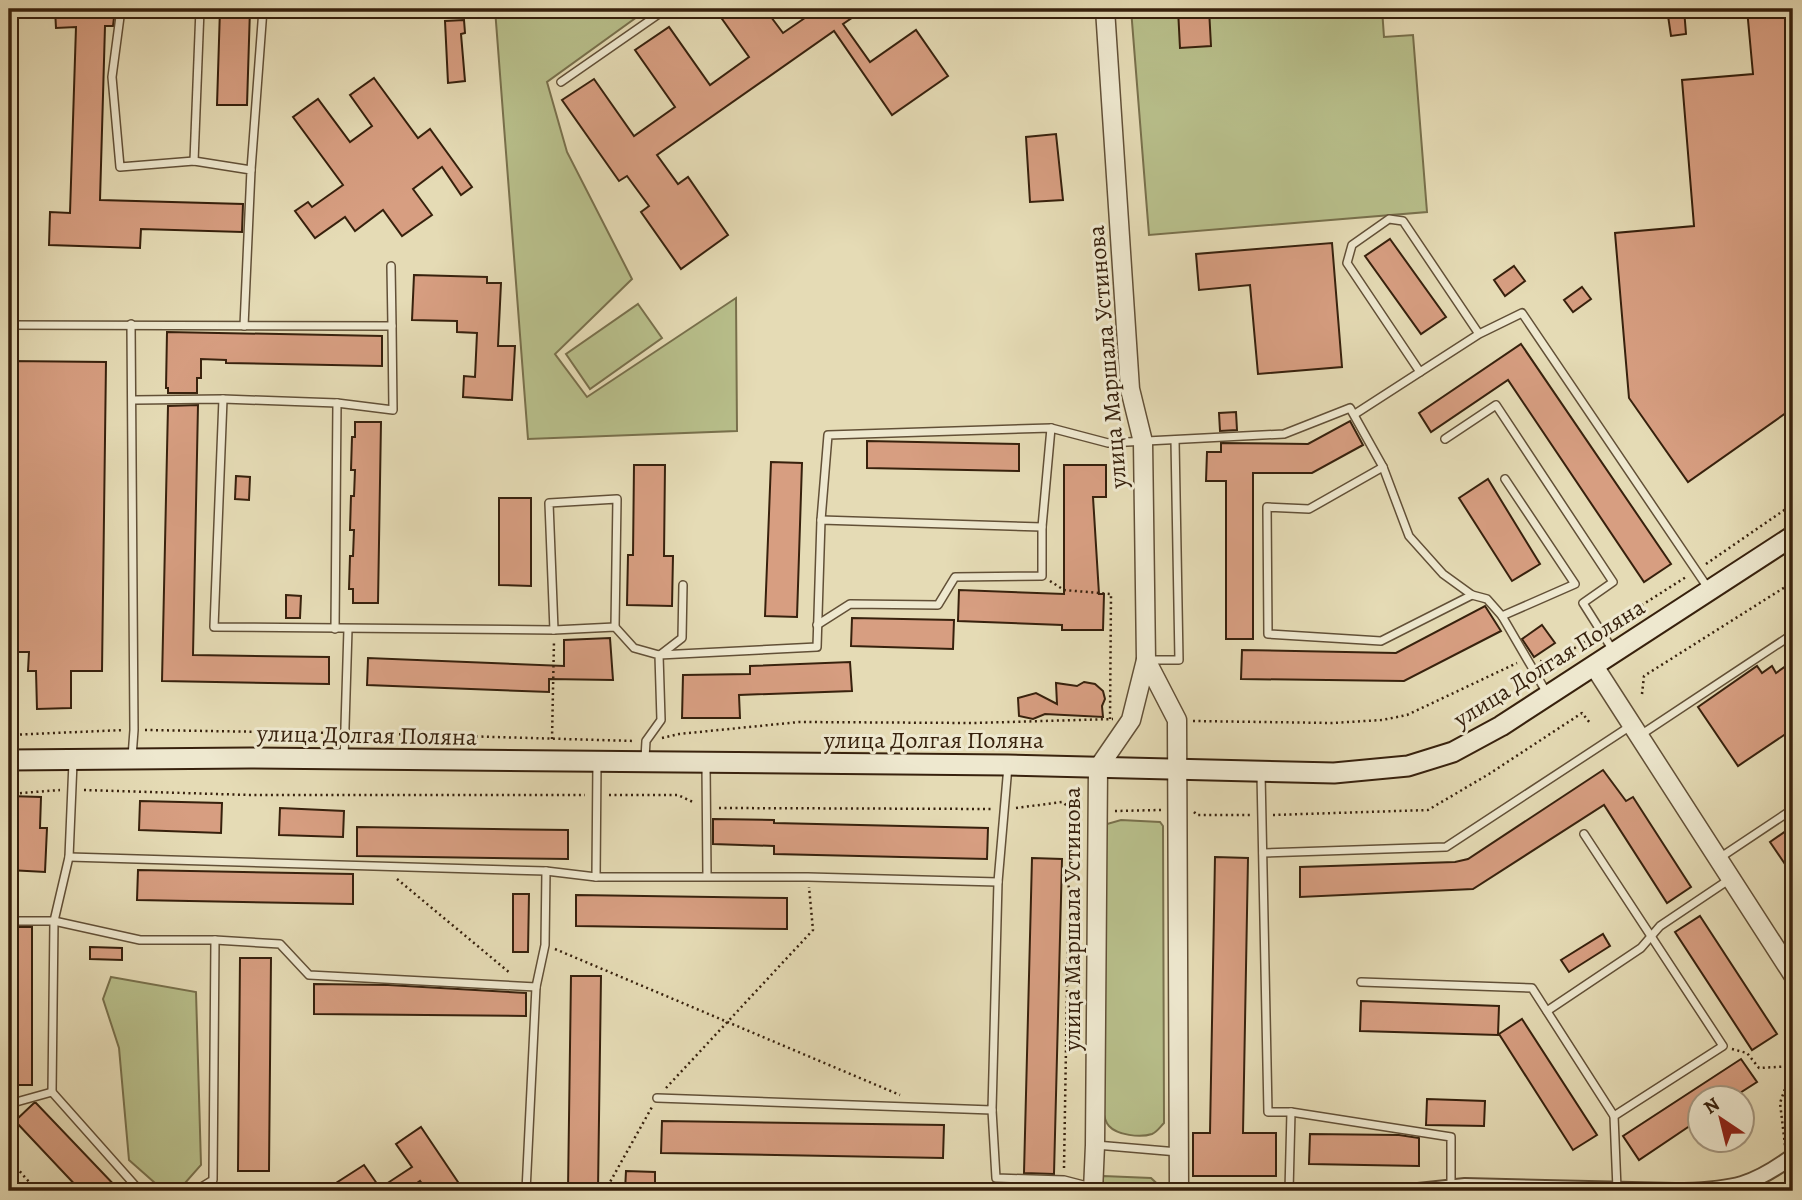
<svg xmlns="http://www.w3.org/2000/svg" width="1802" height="1200" viewBox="0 0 1802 1200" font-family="Alegreya,serif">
<rect width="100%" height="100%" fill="#e5dbb5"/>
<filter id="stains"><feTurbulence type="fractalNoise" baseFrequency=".00286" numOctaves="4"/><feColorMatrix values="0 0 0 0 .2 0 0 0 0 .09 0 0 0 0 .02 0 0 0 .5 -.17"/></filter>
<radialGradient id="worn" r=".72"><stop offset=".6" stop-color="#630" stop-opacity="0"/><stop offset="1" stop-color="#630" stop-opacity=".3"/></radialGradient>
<g fill="#b8bf8b" stroke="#78704c" stroke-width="2">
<path d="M495 9H648L547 82 567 152 632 279 555 354 587 397 736 298 737 431 528 439Z"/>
<path d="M1131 9H1382L1384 37 1413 35 1427 212 1149 235Z"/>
<path d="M638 304 662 338 590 389 566 354Z"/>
<path d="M1121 820 1160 822 1163 826 1164 1123C1160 1127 1157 1132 1152 1134 1140 1138 1117 1135 1109 1126 1103 1120 1103 1107 1101 1099L1105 834 1107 824Z"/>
<path d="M111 977 196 992 201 1165 178 1191H164L129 1160 119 1048 103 999Z"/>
<path d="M1103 1176 1151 1178 1165 1191H1103Z"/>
</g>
<g fill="#d79e81" stroke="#37210d" stroke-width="2">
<path d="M55 9H115L113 26H105L100 200 243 204 242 232 141 229 140 248 49 245 50 212 70 213 76 27 56 28Z"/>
<path d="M220 9H250L247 105H217Z"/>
<path d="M715 9H765L783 33 818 9H865L843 24 870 62 916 30 948 76 892 115 834 31 657 155 678 184 688 177 728 235 681 269 641 212 649 206 627 176 619 181 562 100 594 79 634 136 675 107 635 50 669 27 710 85 749 57Z"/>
<path d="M1178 9H1209L1211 46 1180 48Z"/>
<path d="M1667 9H1684L1686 34 1671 36Z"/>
<path d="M1747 9H1791L1793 31V408L1688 482 1629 398 1615 233 1694 226 1682 80 1753 74Z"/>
<path d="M464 20 465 33 461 34 465 81 448 83 445 21Z"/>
<path d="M374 78 418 138 430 129 472 187 461 195 442 167 413 189 432 215 402 236 383 210 355 231 345 217 315 238 295 211 308 202 312 207 343 185 293 117 318 99 350 142 372 126 350 95Z"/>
<path d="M1056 134 1063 200 1030 202 1026 137Z"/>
<path d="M1390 239 1446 317 1421 334 1365 256Z"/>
<path d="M1332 243 1342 367 1258 374 1250 285 1199 290 1196 254Z"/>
<path d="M1514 266 1525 281 1505 296 1494 280Z"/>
<path d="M414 275 487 277V283H501L498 346H515L512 400 463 397 464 376 475 377 477 333 457 332V321L412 320Z"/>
<path d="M1582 287 1591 299 1573 312 1564 300Z"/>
<path d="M167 332 382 336V366L226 363V360L201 359V378H197V393H168V388H166Z"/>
<path d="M1521 344 1671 564 1644 582 1508 380 1431 432 1419 413Z"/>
<path d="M9 361 106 362 102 671H71V708L37 709 36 671H28L29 652H9Z"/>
<path d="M198 405 193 655 329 657V684L162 681 168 406Z"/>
<path d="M1236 412 1237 430 1220 431 1219 413Z"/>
<path d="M1350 421 1363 445 1312 473H1253V639H1226V481H1206L1207 452H1221V443L1308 444Z"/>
<path d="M355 422H381L378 603H353V589H349L350 556H353L354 530H350L351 496H354L355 470H351L352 437H355Z"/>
<path d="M867 441 1019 444V471L867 468Z"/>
<path d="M771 462 802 463 797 617 765 616Z"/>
<path d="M634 465H665L664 556H673L672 606 627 605 628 555H633Z"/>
<path d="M1064 465H1106V497H1093L1099 594H1104L1103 630H1062V625L958 621 959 590 1064 594Z"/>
<path d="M236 476 250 477 249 500 235 499Z"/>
<path d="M1488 479 1540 564 1512 581 1459 498Z"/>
<path d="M499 498H531V586L499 585Z"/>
<path d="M286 595 301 596 300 618H286Z"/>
<path d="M1485 606 1501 631 1404 681 1241 679 1242 650 1396 653Z"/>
<path d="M852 618 954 620 953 649 851 646Z"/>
<path d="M1542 625 1555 643 1534 657 1522 639Z"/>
<path d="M610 638 613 680 549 679V692L367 685 368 658 564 666V640Z"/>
<path d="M1793 661V729L1738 766 1698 707 1757 666 1762 673 1772 666 1776 673Z"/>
<path d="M850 662 852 691 739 695 740 718H682L683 675 750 674V666Z"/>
<path d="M1084 682 1095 684 1103 691 1105 699 1102 706 1103 717 1045 714 1033 719 1019 716 1018 698 1036 693 1057 704 1056 683 1077 686Z"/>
<path d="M1603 770 1626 801 1633 797 1691 887 1667 903 1604 805 1473 889 1300 897V867L1455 862 1468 859Z"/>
<path d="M9 796 41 797 40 828H47L45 872 9 870Z"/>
<path d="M140 801 222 803 221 833 139 830Z"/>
<path d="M280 808 344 811 343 837 279 835Z"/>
<path d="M713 819 774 820V823L988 828 987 859 774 854V846L713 844Z"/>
<path d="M1793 826V876L1770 842Z"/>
<path d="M357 827 568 830V859L357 856Z"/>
<path d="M1215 857 1248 858 1243 1133H1276V1176H1193V1133H1210Z"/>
<path d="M1032 858 1062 859 1054 1174 1024 1173Z"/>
<path d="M138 870 353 874V904L137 900Z"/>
<path d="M513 894H529L528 952H513Z"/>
<path d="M576 895 787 898V929L576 926Z"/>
<path d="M1700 916 1777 1034 1752 1050 1675 932Z"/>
<rect x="9" y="927" width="23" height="158"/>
<path d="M1603 934 1610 946 1569 972 1561 960Z"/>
<path d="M90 947 122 948V960L90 959Z"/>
<path d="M240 958H271L269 1171H238Z"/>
<path d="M571 976H601L598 1190H568Z"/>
<path d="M314 984 388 985 526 993V1016L314 1014Z"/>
<path d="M1361 1001 1499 1006 1498 1035 1360 1031Z"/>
<path d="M1522 1019 1597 1135 1573 1150 1499 1034Z"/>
<path d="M1741 1059 1757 1082 1732 1098H1700V1119L1639 1160 1623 1136Z"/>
<path d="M1427 1099 1485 1101 1484 1126 1426 1125Z"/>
<path d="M34 1103H36L120 1191H81L15 1121Z"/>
<path d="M662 1121 944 1125 943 1158 661 1153Z"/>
<path d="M421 1127 464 1191H427L420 1181 406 1191H342L336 1183 364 1165 380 1188 412 1167 396 1144Z"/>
<path d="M1310 1134 1399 1135 1419 1138V1166L1309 1164Z"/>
<path d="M626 1171 655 1172V1191H625Z"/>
</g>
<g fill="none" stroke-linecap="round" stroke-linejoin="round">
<g stroke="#625037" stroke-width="10">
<g id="service">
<path d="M121 9 112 77 120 167 194 161 251 170 244 326"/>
<path d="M561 82 666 9"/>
<path d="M194 161 200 9"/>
<path d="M251 170 263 9"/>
<path d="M131 324 134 730 132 757"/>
<path d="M9 325 392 326 391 266"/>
<path d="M1479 334 1403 221 1389 219 1352 245 1347 263 1420 372 1479 334 1522 313 1708 588"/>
<path d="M223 399 337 403"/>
<path d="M134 400 223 399 214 627 554 630 615 627 634 648 659 655 661 720 646 741 645 758"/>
<path d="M1355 414 1420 372"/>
<path d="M1051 428 1108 443 1284 434 1350 408 1383 467 1409 536 1443 574 1472 595 1487 599 1502 616 1548 695"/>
<path d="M1445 439 1496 405 1613 582 1583 603 1614 652"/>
<path d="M1383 467 1309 509 1267 507 1268 634 1381 641 1472 595"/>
<path d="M1502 616 1575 584 1505 479"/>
<path d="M817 625 850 604 938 605 955 577 1042 576V527L1051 428 828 435 821 520"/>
<path d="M335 629 337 403 393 410 392 326"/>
<path d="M554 630 549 503 617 499 615 627"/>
<path d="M659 655 817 647 821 520 1042 527"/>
<path d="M660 655 682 638 683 585"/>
<path d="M1147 660H1179L1175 440"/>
<path d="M1639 736 1793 634"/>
<path d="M344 759 348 629"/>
<path d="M706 765 707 876"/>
<path d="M1261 774 1268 1112H1291L1451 1137V1188"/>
<path d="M1584 834 1723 1046 1614 1116 1617 1189"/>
<path d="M1263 853 1446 847 1632 725"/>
<path d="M69 857 546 871 596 877H808L998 882"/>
<path d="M1718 859 1793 809"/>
<path d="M596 877 597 762"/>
<path d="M9 921H54L140 940H215L280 944 309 975 536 987"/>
<path d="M1361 982 1532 988 1614 1116"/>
<path d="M1547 1011 1641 948 1660 926 1730 879"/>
<path d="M52 1092 54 921 69 857 73 762"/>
<path d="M657 1098 992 1110 998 882 1008 766"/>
<path d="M9 1104 52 1092 140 1191"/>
<path d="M992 1110 996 1178 1064 1180 1091 1187"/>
<path d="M1096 1145 1178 1152"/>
<path d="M195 1191 213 1180 215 940"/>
<path d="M526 1191 536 987 545 945 546 871"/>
<path d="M1289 1191 1291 1112"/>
</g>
</g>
<g stroke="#625037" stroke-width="18">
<g id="minor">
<path d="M1362 1191H1372"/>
<path d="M1418 1191 1465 1186 1675 1191"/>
<path d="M1684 1191C1734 1189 1752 1186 1793 1156"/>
</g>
</g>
<g stroke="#625037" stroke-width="21">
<g id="tertiary">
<path d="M1146 660 1177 720 1179 1191"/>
<path d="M1594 666 1793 975"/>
<path d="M1093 1191 1095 1145 1098 768 1131 720 1146 660 1143 442 1130 389 1105 9"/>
</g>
</g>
<g stroke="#37210d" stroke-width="23">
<path id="secondary" d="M9 760 250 758 1008 765 1334 773 1408 766 1453 752 1501 726 1793 536"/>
</g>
<g stroke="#37210d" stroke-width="2.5" stroke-dasharray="2 3.5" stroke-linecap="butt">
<path d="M1706 564 1793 504"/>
<path d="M1050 581 1064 590 1111 594 1110 719"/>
<path d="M1609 626 1686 577"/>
<path d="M1540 661 1551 663 1592 637"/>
<path d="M1642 694 1644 676 1793 582"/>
<path d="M1193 721 1332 723 1382 720 1407 715 1517 663"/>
<path d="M145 730 334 733"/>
<path d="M355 733 635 741"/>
<path d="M9 735 124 730"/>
<path d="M662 738 679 734 799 722 974 723 1113 719"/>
<path d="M552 739 554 641"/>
<path d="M84 790 250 795H585"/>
<path d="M9 794 60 790"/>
<path d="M609 795H678L695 803"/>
<path d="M719 808 992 809"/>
<path d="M1016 808 1062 802 1070 808 1080 809"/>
<path d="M1115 811 1161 810"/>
<path d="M1194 812 1197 815H1252"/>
<path d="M1273 815 1428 810 1489 774 1582 713 1590 723"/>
<path d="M397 879 510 973"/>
<path d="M555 949 900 1095"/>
<path d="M1732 1049 1747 1053 1759 1068 1793 1066 1780 1103 1785 1145"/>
<path d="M666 1088 813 930 809 887"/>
<path d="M9 1159 37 1191"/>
<path d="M1064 1168 1070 808"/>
<path d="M9 1185 11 1162"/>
<path d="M605 1191 652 1107"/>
</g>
<use href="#service" stroke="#eee8cf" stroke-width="7"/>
<use href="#minor" stroke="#eee8cf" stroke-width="14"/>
<use href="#tertiary" stroke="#eee8cf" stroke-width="18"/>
<use href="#secondary" stroke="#eee8cf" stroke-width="19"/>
</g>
<g text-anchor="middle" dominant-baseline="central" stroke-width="6" stroke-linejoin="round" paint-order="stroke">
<g font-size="24" fill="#37210d" stroke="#eee8cf">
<text transform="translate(1107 357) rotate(-95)">улица Маршала Устинова</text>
<text transform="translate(1549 663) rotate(-32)">улица Долгая Поляна</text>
<text transform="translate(367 735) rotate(1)">улица Долгая Поляна</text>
<text x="934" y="740">улица Долгая Поляна</text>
<text transform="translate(1072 919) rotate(-90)">улица Маршала Устинова</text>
</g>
</g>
<rect width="1802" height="1200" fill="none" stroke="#e5dbb5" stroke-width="35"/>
<rect x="10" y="10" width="1781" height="1179" fill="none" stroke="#37210d" stroke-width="3.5"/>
<rect x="18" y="18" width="1767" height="1165" fill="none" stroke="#37210d" stroke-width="2"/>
<g transform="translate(1721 1119) rotate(325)"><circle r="33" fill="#eee8cf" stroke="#a59881" stroke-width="2"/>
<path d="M0-5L12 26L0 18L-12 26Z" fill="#8f2418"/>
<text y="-10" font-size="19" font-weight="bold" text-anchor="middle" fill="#37210d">N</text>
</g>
<rect width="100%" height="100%" filter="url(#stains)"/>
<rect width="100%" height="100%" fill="url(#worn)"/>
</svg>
